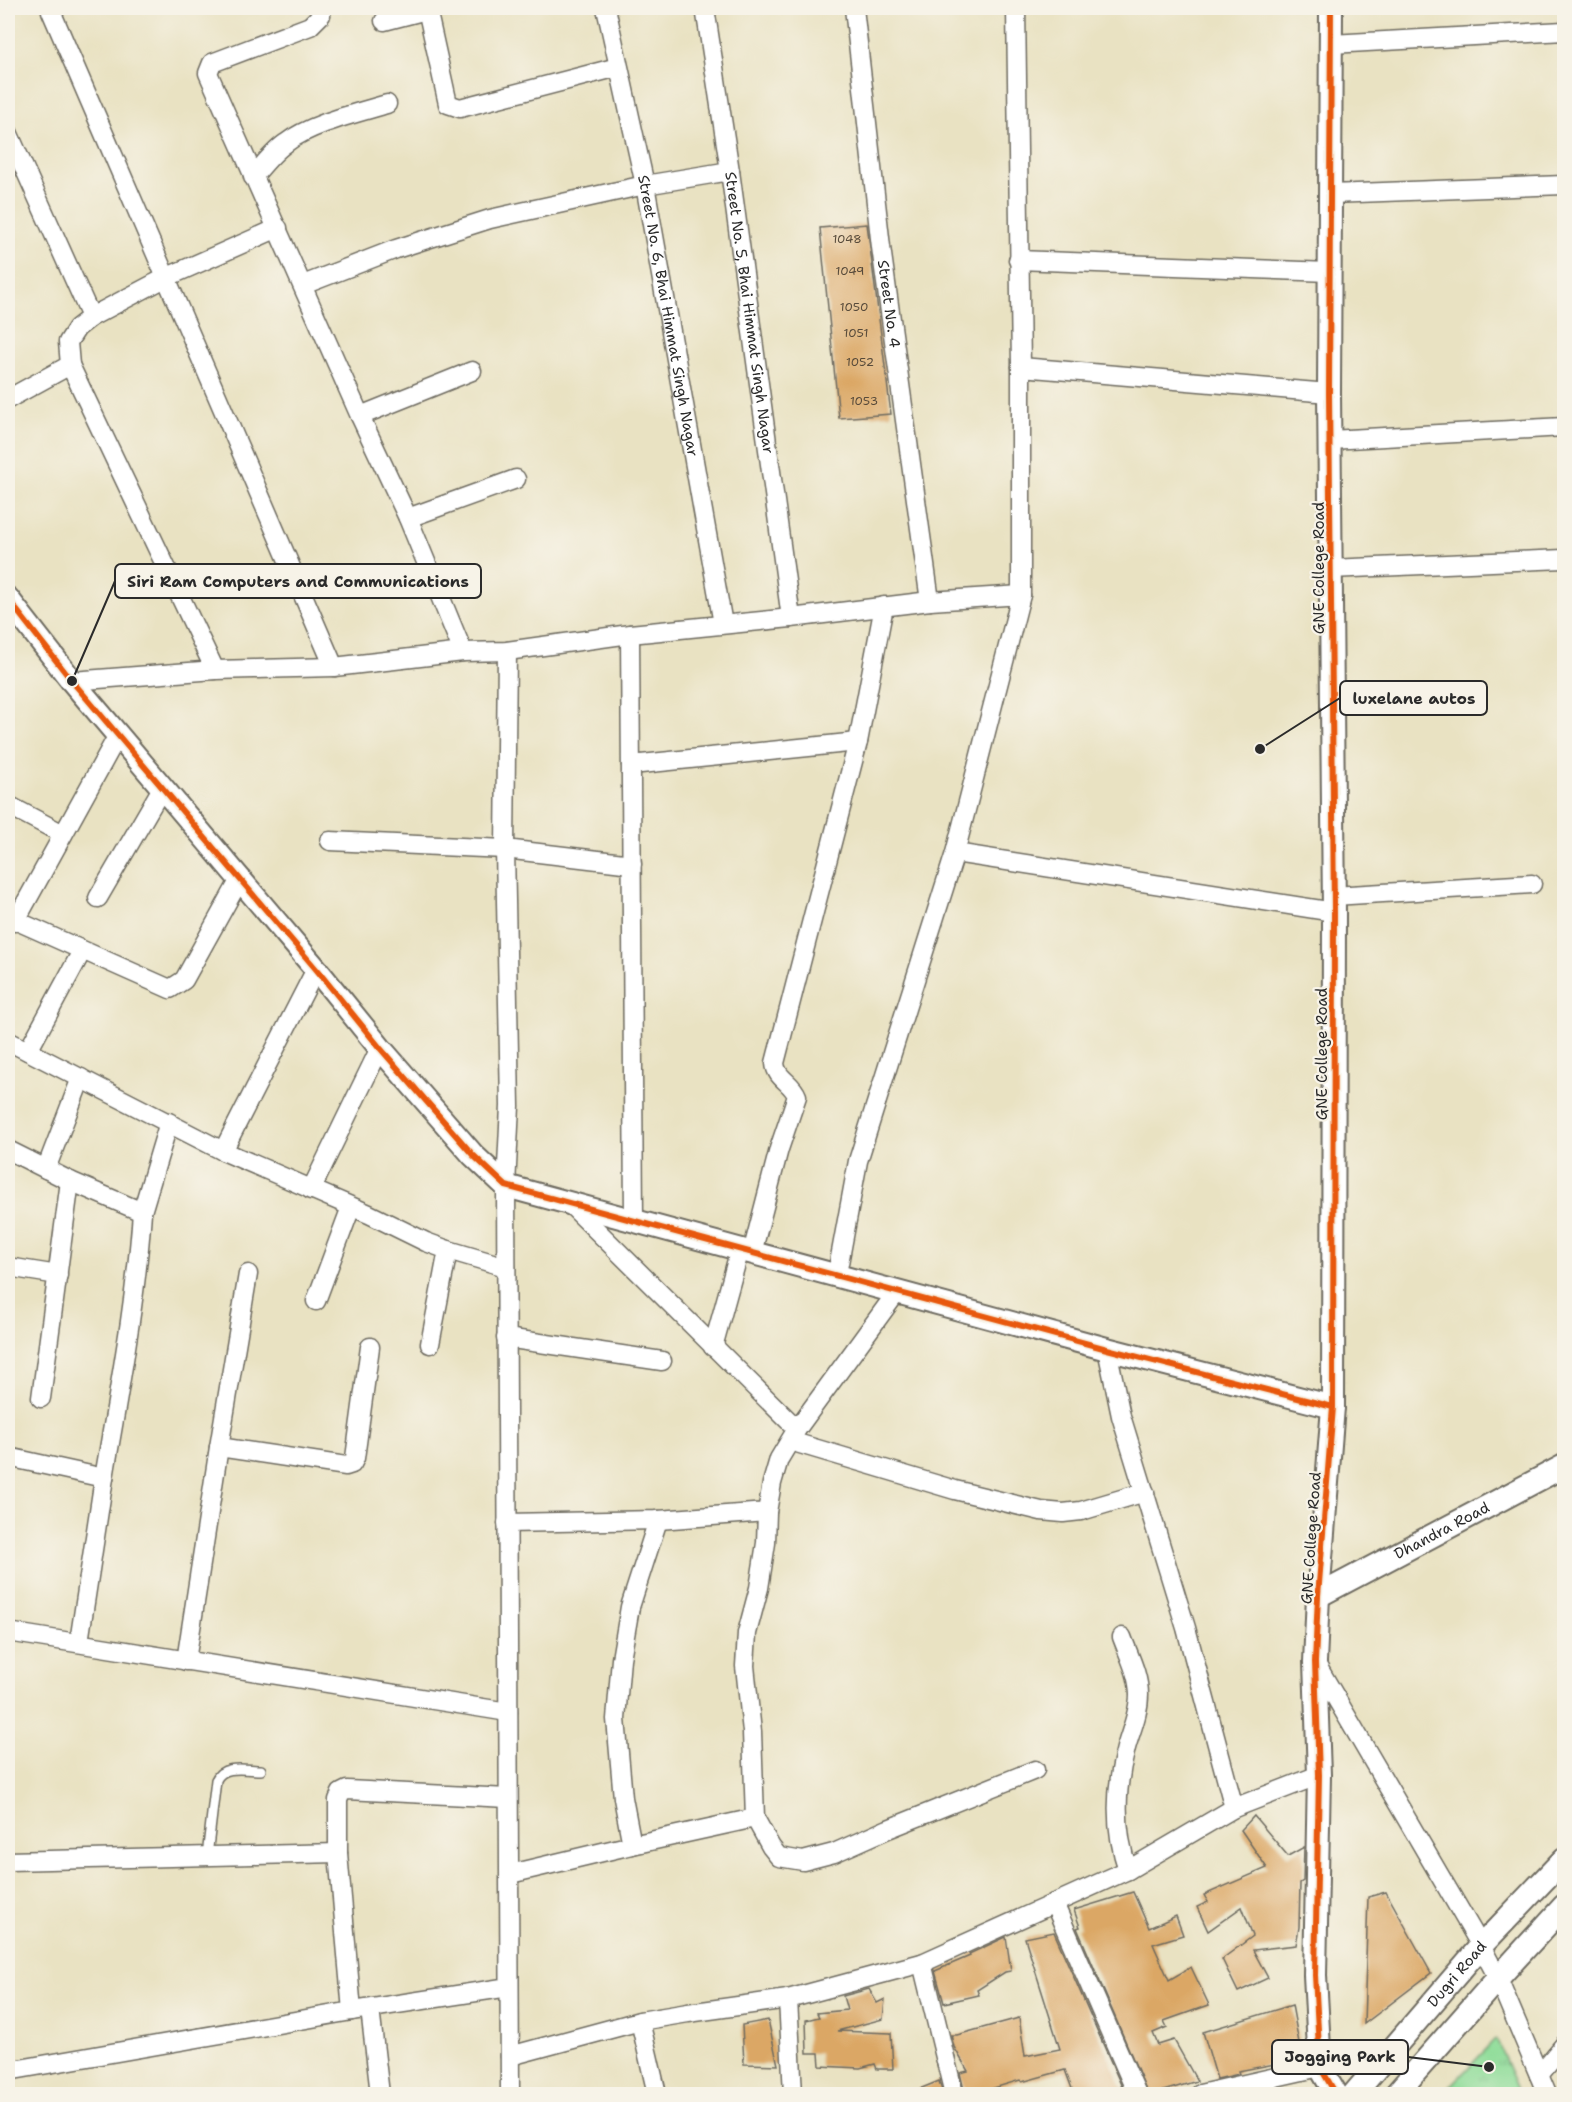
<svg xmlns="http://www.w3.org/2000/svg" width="1572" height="2102" viewBox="0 0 1572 2102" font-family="'Shantell Sans',sans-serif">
<defs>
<pattern id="park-tufts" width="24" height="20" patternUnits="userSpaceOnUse" patternTransform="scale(1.5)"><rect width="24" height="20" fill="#90dd9a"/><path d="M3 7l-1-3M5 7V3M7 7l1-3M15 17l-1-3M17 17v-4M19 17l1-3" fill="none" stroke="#7cbe85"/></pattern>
</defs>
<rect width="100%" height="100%" fill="#f7f3e8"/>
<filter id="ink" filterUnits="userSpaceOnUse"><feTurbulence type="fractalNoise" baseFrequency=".0167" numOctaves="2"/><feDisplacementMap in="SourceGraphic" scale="12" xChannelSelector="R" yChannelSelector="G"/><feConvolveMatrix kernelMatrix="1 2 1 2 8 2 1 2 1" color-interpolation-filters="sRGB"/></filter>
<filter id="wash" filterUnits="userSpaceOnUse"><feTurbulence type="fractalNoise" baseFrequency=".008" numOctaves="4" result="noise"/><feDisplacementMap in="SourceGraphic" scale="24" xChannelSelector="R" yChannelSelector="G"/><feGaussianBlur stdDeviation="1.35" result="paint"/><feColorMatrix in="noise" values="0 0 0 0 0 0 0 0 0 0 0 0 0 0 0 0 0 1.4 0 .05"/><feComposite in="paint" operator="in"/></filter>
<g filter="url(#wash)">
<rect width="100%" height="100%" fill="#e9e2c2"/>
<path fill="url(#park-tufts)" stroke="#5e8462" stroke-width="1.5" d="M1496 2039 1520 2094H1443Z"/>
<g id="blocks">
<g fill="#dba765">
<path d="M867 224 891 414 839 418 820 228Z"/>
<path d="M1254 1816 1288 1856 1304 1847 1303 1881 1300 1883 1299 1927 1296 1945 1253 1950 1268 1978 1238 1992 1222 1959 1253 1936 1242 1907 1208 1931 1197 1907 1208 1902 1204 1895 1267 1868 1241 1830Z"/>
<path d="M1133 1892 1149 1928 1176 1916 1183 1935 1153 1944 1169 1980 1191 1967 1209 2005 1164 2021 1167 2027 1153 2033 1158 2045 1174 2040 1197 2081 1153 2094H1148L1077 1928 1080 1927 1074 1910Z"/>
<path d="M1386 1892 1431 1973 1364 2024 1368 1897Z"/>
<path d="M1054 1932 1125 2094H1074L1065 2070 1022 2082 1020 2080 974 2094H965L960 2073 968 2071 954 2047 951 2035H957L1019 2018 1025 2056 1060 2049 1025 1938Z"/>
<path d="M1006 1937 1011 1971 1005 1972 977 1990 979 1995 944 2003 935 1971 970 1956 969 1954Z"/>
<path d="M869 1989 877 2003 885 1999 883 2019 837 2031 891 2033 893 2069H877L875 2064 860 2068 820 2066 819 2053H807L806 2020 819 2017 817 2013 847 2010 843 1996Z"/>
<path d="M1292 2005 1302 2059 1238 2071 1239 2074 1217 2079 1203 2032Z"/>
<path d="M768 2020 778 2065 744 2064 742 2025Z"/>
<path d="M939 2081 943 2094H907Z"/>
</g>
</g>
</g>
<g filter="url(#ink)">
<use href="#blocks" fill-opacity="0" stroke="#6e6b60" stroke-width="1.5"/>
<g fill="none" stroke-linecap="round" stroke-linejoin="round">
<g stroke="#6e6b60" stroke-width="12">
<path id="service" d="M207 1856 216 1780C223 1764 246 1770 261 1770"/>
</g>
<g stroke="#6e6b60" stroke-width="21">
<g id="minor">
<path d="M322 8 321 15 310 26 212 63 208 73 360 416 408 518 463 652"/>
<path id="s1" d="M606 8 645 185 723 624"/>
<path id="s2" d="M705 8 730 171 791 618"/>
<path id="s3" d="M854 8 881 247 930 601"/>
<path d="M1016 8 1021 367V595"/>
<path d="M427 9 448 104 460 108 618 67"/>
<path d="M51 11 334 667"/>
<path d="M384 21 434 8"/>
<path d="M1331 44 1564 31"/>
<path d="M8 132 91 317"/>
<path d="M253 177C263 165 273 152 286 143 310 124 357 113 387 104"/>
<path d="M1331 194 1564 185"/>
<path d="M1018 260 1329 272"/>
<path d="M303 285 396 249 490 219 645 185 730 171"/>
<path d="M70 365 215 670"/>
<path d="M1021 367 1329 393"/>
<path d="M8 399 70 365 68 342 77 328 91 317 165 278 278 228"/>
<path d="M360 416 472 371"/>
<path d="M1330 440 1564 427"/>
<path d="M408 518 516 479"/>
<path d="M1330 569 1564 559"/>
<path d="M630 634 791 618 930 601 1021 595 955 853 858 1161 837 1274"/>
<path d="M507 651 505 849 510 1106 506 1186 510 2094"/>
<path d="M72 681 215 670 334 667 463 652 507 651 630 634 634 1219"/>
<path d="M631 765 858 742"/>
<path d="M8 805 63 834"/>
<path d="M330 841 505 849 632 864"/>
<path d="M955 853 1334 912"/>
<path d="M1333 896 1532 884"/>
<path d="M98 898 162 788"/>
<path d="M8 917 170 989 184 980 240 879"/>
<path d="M15 922 118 735"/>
<path d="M8 1041 223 1151 369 1214 426 1242 448 1250 506 1267"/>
<path d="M28 1051 82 951"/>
<path d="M8 1150 70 1181 142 1212 169 1122"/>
<path d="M223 1151 316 969"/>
<path d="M46 1169 81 1078"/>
<path d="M311 1190 380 1048"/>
<path d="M570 1204 797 1429"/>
<path d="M752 1253 779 1149 797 1096C792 1082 776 1079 775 1063L858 742 884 606"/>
<path d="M8 1267 58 1275"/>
<path d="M248 1274 219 1447 346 1466 352 1464 355 1458 370 1347"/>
<path d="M316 1301 351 1207"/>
<path d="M506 1338 662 1361"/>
<path d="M430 1344 448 1250"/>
<path d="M713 1347 740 1249"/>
<path d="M1107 1349 1121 1416 1186 1628 1234 1808 1319 1775"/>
<path d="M41 1398 70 1181"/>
<path d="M790 1441 955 1490 1041 1511 1063 1513 1081 1511 1145 1492"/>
<path d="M8 1457 104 1478 79 1642"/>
<path d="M104 1478C119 1389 136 1302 142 1212"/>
<path d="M767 1512 766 1543 759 1588 747 1633 745 1666 752 1732 755 1818 771 1847 779 1857 803 1861 834 1853 888 1829 1035 1770"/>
<path d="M658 1520 630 1607 621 1659 616 1719 623 1798 632 1845 755 1818"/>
<path d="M507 1523 658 1520 767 1512 772 1483 779 1459 797 1429 897 1292"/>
<path d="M8 1632 508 1712"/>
<path d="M1122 1637C1129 1656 1139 1675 1139 1695 1139 1713 1131 1730 1126 1748 1115 1789 1114 1830 1128 1870"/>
<path d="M186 1661 219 1447"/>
<path d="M1315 1662 1481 1946 1498 1978 1547 2094"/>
<path d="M8 1861 338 1853"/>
<path d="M510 1874 632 1845"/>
<path d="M1054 1903 1137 2094"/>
<path d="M922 1963 954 2094"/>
<path d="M370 2009 380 2094"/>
<path d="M352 2011 338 1853V1800L341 1793 347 1790 508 1798"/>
<path d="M640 2021 688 2013 788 1999"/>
<path d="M510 2056 640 2021 657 2094"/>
<path d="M8 2071 352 2011 509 1987"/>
<path d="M1539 2075 1564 2045"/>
<path d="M793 2094 788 1999 922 1963 1128 1870 1234 1808"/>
<path d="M1200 2094 1320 2067"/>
</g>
</g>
<g stroke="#6e6b60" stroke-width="26">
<g id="tertiary">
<path d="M1331 8 1329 393 1334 912 1333 1407 1318 1596 1315 1662 1319 1775 1315 1975 1320 2067 1336 2094"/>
<path d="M8 599 72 681 316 969 380 1048 473 1155 506 1186 1107 1349 1333 1407"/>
<path id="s4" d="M1318 1596 1564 1466"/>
<path id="s5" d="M1354 2094 1481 1946 1564 1859"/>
<path d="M1396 2094 1498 1978 1564 1906"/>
</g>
</g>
<use href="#service" stroke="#fff" stroke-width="9"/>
<use href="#minor" stroke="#fff" stroke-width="18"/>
<use href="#tertiary" stroke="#fff" stroke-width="22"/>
<g stroke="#f7f3e8" stroke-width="10">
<g id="cycleway">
<path d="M1331 8 1329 393 1334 912 1333 1407 1318 1596 1315 1662 1319 1775 1315 1975 1320 2067 1336 2094"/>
<path d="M8 599 72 681 316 969 380 1048 473 1155 506 1186 1107 1349 1333 1407"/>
</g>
</g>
<use href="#cycleway" stroke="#e8590c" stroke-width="6"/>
</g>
</g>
<g text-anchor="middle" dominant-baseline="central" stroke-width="4.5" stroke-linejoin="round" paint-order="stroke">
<g font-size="12" fill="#574a3a">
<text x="847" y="239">1048</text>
<text x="850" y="271">1049</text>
<text x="854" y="307">1050</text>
<text x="856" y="333">1051</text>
<text x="860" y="362">1052</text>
<text x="864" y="401">1053</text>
</g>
<g font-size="15" fill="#2b2b2b" stroke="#f7f3e8">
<text stroke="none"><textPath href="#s3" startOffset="298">Street No. 4</textPath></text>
<text stroke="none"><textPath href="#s2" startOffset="308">Street No. 5, Bhai Himmat Singh Nagar</textPath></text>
<text stroke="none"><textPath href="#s1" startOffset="314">Street No. 6, Bhai Himmat Singh Nagar</textPath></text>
<text transform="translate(1319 568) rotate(-90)">GNE College Road</text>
<text transform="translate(1322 1054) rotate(-90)">GNE College Road</text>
<text stroke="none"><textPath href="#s4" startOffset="140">Dhandra Road</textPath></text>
<text transform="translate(1311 1538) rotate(-86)">GNE College Road</text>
<text stroke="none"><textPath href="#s5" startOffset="158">Dugri Road</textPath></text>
</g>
</g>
<path fill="none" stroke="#2b2b2b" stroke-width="2" d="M72 681L115 581M1260 749L1340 698M1489 2067L1408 2057"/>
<g fill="#2b2b2b" stroke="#f7f3e8" stroke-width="2">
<circle cx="72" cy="681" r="6"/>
<circle cx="1260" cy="749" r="6"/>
<circle cx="1489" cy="2067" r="6"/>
</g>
<g fill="#f7f3e8" stroke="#2b2b2b" stroke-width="2">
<rect x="115" y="564" width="366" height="34" rx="6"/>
<rect x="1340" y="681" width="147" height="34" rx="6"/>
<rect x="1272" y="2040" width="136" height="34" rx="6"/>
</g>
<g font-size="16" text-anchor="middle" font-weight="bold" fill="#2b2b2b">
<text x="298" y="587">Siri Ram Computers and Communications</text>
<text x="1414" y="704">luxelane autos</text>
<text x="1340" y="2062">Jogging Park</text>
</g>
<rect width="1572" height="2102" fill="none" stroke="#f7f3e8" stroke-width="30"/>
</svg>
